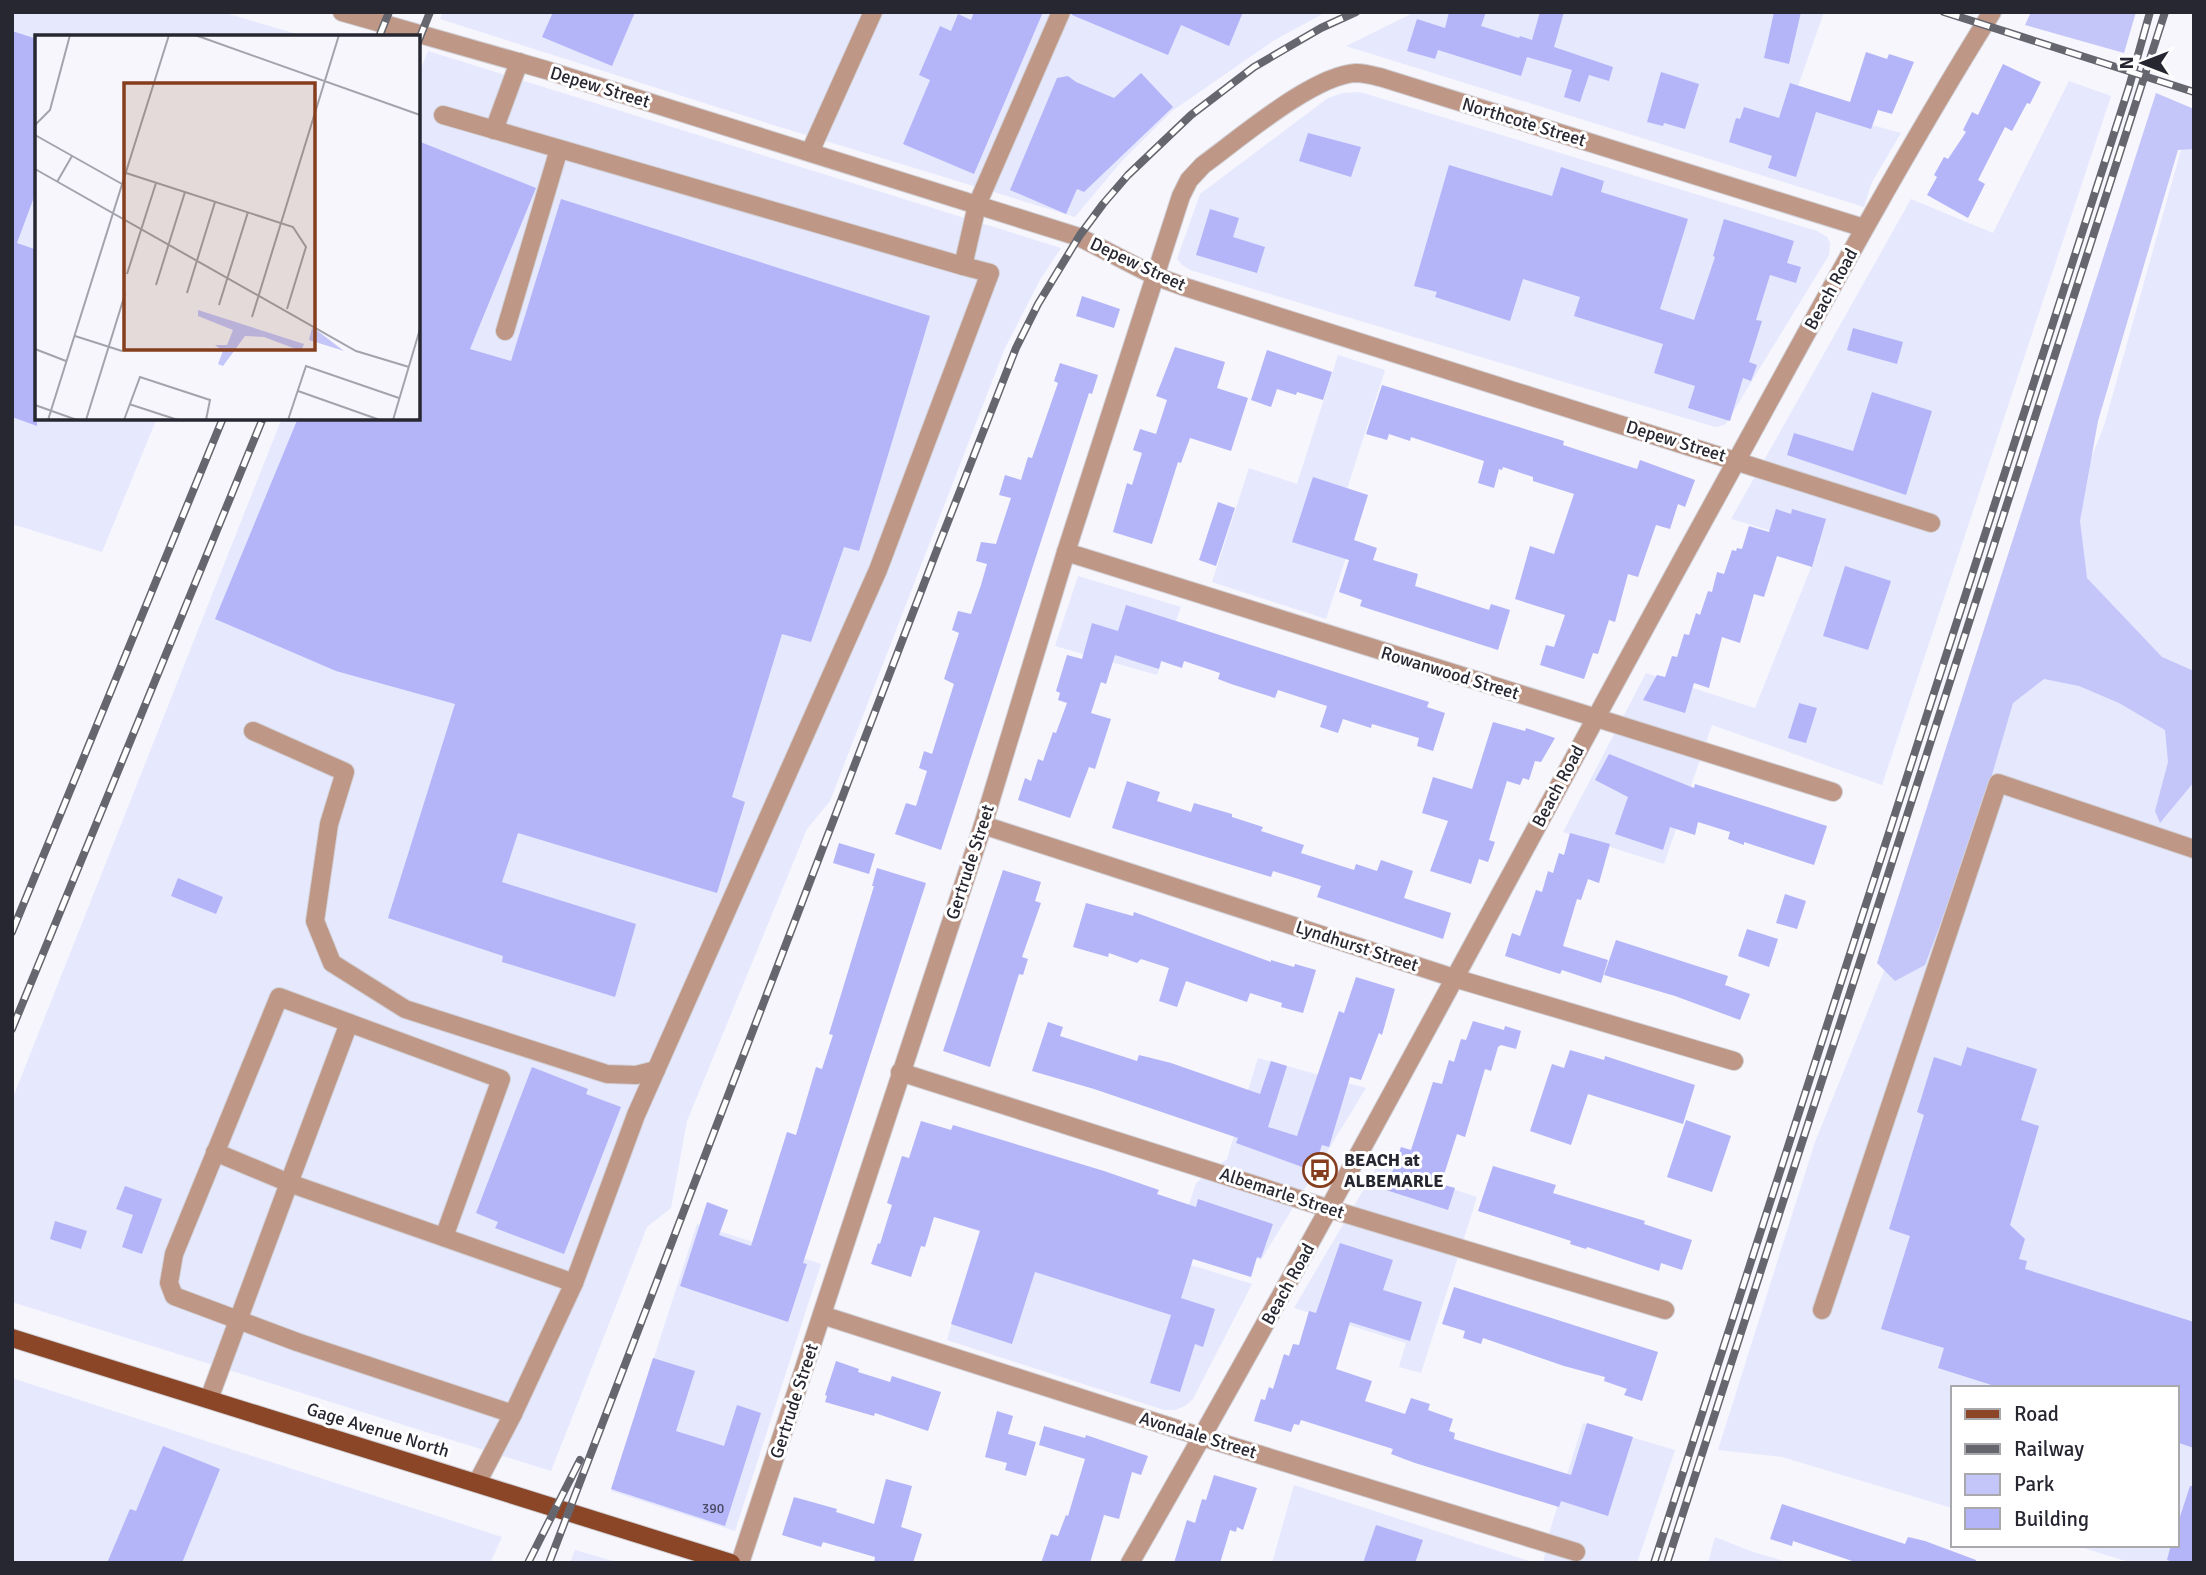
<svg xmlns="http://www.w3.org/2000/svg" width="2206" height="1575" viewBox="0 0 2206 1575" font-family="Signika,sans-serif">
<rect width="100%" height="100%" fill="#f6f6fc"/>
<g fill="#e6e8fe">
<path d="M12 12H222L307 37H37V418H157L102 552 12 524Z"/>
<path d="M443 12H1326L1273 41 1172 111 1121 162 1075 217 770 124 440 19Z"/>
<path d="M1423 12H1824L1792 103 1901 133 1872 182 1864 207 1346 46 1411 14Z"/>
<path d="M428 51 1061 248 1040 280 1005 348 830 801 807 829 687 1121 671 1208 647 1227 551 1471 12 1302V1100L282 418H418V76Z"/>
<path d="M2069 81 2111 96 1882 785 1712 725 1664 864 1563 832 1646 673 1755 708 1820 545 1731 519 1911 199 1993 233Z"/>
<path d="M1360 92 1817 231 1827 237 1830 243 1829 255 1725 425 1715 427 1190 270 1182 265 1177 259 1200 194 1328 98 1343 93Z"/>
<path d="M2184 139 2194 142V1563H2132L2074 1545H2176V1388H1952V1508L1782 1457 1718 1450 1815 1142 2104 426Z"/>
<path d="M1338 355 1385 370 1347 489 1366 496 1326 619 1212 582 1249 468 1297 484Z"/>
<path d="M1078 576 1181 607 1157 675 1055 646Z"/>
<path d="M1258 1058 1366 1088 1261 1260 1180 1233 1196 1183 1227 1159Z"/>
<path d="M1378 1165 1477 1197 1421 1373 1399 1367 1406 1343 1294 1308Z"/>
<path d="M988 1202 1252 1284 1193 1399 1185 1406 1175 1410H1164L947 1340Z"/>
<path d="M697 1224 821 1264 735 1531 611 1491Z"/>
<path d="M12 1378 502 1537 490 1563H12Z"/>
<path d="M1583 1423 1675 1450 1637 1563H1543L1551 1527Z"/>
<path d="M1294 1485 1535 1563H1272Z"/>
<path d="M1715 1537 1753 1552 1791 1563H1708Z"/>
<path d="M575 1550 620 1563H570Z"/>
</g>
<g fill="#c4c6f9">
<path d="M2031 12H2136L2124 53 2025 25Z"/>
<path d="M2156 93 2194 109V149L2178 150 2098 421 2080 521 2087 578 2162 657 2194 671V782L2160 823 2155 811 2168 762 2165 730 2119 703 2079 686 2044 679 2013 703 1977 826 1925 965 1895 981 1877 963Z"/>
</g>
<g fill="#b4b5f9">
<path d="M553 12H635L612 66 542 37Z"/>
<path d="M974 12H1043L974 174 903 144 930 80 919 75 940 26 951 31 958 14 971 20Z"/>
<path d="M1072 12H1243L1229 46 1181 25 1168 55 1072 15Z"/>
<path d="M1449 12H1486L1481 26 1519 38 1520 36 1532 40 1540 12H1564L1554 47 1613 67 1609 81 1589 75 1580 102 1564 97 1572 70 1527 57 1521 76 1438 50 1435 59 1407 51 1417 19 1445 28Z"/>
<path d="M1774 12H1801L1789 64 1764 58Z"/>
<path d="M12 31 37 39V189L17 243 37 250V426L12 417Z"/>
<path d="M1866 52 1887 59 1889 54 1914 62 1892 114 1878 110 1871 129 1816 112 1796 177 1768 168 1772 156 1729 142 1736 118 1740 119 1744 107 1779 118 1790 83 1850 102Z"/>
<path d="M2003 64 2041 82 2030 104 2027 103 2012 131 2005 127 1978 180 1985 184 1968 218 1927 195 1937 177 1934 175 1944 157 1948 159 1966 132 1963 130 1972 112 1978 115Z"/>
<path d="M1661 72 1699 84 1685 129 1664 123 1663 126 1647 122Z"/>
<path d="M1141 73 1173 107 1084 192 1077 189 1066 214 1010 190 1057 78 1068 76 1076 82 1114 98Z"/>
<path d="M1308 133 1361 147 1351 177 1299 161Z"/>
<path d="M418 141 536 188 470 349 511 361 561 199 930 316 859 551 844 547 811 642 782 634 732 797 745 802 717 893 518 833 502 882 636 924 615 997 502 962 503 956 388 918 455 704 336 671 215 619 298 418H418Z"/>
<path d="M1449 165 1552 196 1561 167 1604 181 1601 192 1688 219 1660 309 1694 320 1715 257 1713 256 1724 219 1794 241 1787 263 1801 267 1796 283 1770 275 1756 320 1762 321 1749 362 1757 365 1751 381 1743 378 1730 421 1688 408 1695 386 1654 373 1663 344 1574 316 1580 297 1523 279 1510 321 1435 297 1437 292 1414 286Z"/>
<path d="M1210 209 1239 218 1233 237 1265 247 1257 273 1196 255Z"/>
<path d="M1082 296 1120 309 1114 328 1076 316Z"/>
<path d="M1853 328 1903 342 1897 364 1847 350Z"/>
<path d="M1175 347 1225 362 1217 388 1248 398 1231 451 1190 438 1181 463 1178 462 1152 544 1113 532 1127 483 1132 485 1142 453 1133 450 1140 429 1156 434 1167 400 1156 396Z"/>
<path d="M1267 350 1332 372 1323 400 1297 392 1296 395 1277 389 1271 407 1251 400Z"/>
<path d="M1060 363 1098 375 1092 394 1089 393 941 850 895 834 906 803 916 806 927 771 919 768 924 751 932 754 954 684 944 679 959 633 952 630 958 611 971 614 981 585 987 564 976 561 981 542 996 544 1011 498 999 495 1005 475 1021 480 1028 457 1032 458 1058 383 1054 381Z"/>
<path d="M1382 385 1564 441 1563 445 1637 469 1640 460 1695 480 1685 507 1678 504 1670 529 1656 525 1638 577 1628 574 1615 622 1609 620 1598 654 1593 653 1584 679 1540 665 1546 645 1554 647 1565 615 1515 599 1530 546 1554 554 1574 494 1533 481V477L1503 467 1502 470 1499 469 1494 488 1478 483 1484 461 1411 437 1410 441 1389 434 1387 440 1366 434Z"/>
<path d="M1872 392 1932 411 1906 495 1787 455 1794 433 1853 451Z"/>
<path d="M1313 477 1368 495 1354 540 1377 548 1373 560 1418 574 1415 586 1489 610 1491 604 1510 610 1498 650 1360 606 1362 600 1339 592 1349 560 1292 542Z"/>
<path d="M1218 502 1235 508 1216 566 1199 560Z"/>
<path d="M1776 509 1791 514 1792 509 1826 519 1812 567 1777 556 1764 597 1754 594 1740 643 1722 637 1709 688 1694 683 1685 713 1643 700 1657 675 1665 677 1672 656 1677 657 1684 634 1689 635 1696 613 1700 615 1708 591 1712 592 1717 572 1724 574 1732 550 1736 551 1737 548 1742 549 1749 526 1769 532Z"/>
<path d="M1845 566 1891 581 1868 650 1823 636Z"/>
<path d="M1126 605 1429 702 1427 707 1445 713 1433 751 1417 746 1419 738 1372 724 1371 728 1343 719 1338 733 1320 727 1327 706 1278 690 1275 698 1231 684 1218 679 1220 673 1184 661 1182 668 1161 661 1159 669 1115 655 1106 684 1101 682 1091 713 1111 719 1095 769 1089 767 1070 818 1018 800 1025 778 1031 781 1038 759 1043 761 1053 732 1056 733 1067 703 1058 700 1060 693 1056 691 1067 655 1082 659 1092 623 1118 631Z"/>
<path d="M1799 703 1817 708 1806 743 1788 738Z"/>
<path d="M1493 722 1525 731 1526 728 1555 738 1541 762 1535 761 1529 780 1523 778 1520 785 1507 781 1489 840 1495 842 1488 862 1479 859 1471 884 1430 871 1448 821 1422 813 1433 777 1472 789Z"/>
<path d="M1609 754 1694 788 1695 784 1827 826 1814 865 1744 842V845L1728 839 1730 832 1698 822 1695 835 1670 827 1663 850 1615 834 1628 797 1595 780Z"/>
<path d="M1127 781 1160 792 1157 801 1191 812 1194 803 1232 814V817L1263 827 1261 831 1304 845 1301 853 1354 870 1356 864 1377 871 1381 860 1413 871 1404 898 1451 913 1443 939 1317 897 1321 886 1273 871 1271 877 1112 828Z"/>
<path d="M1570 833 1610 844 1599 883 1588 879 1581 900 1577 899 1563 946 1608 960 1601 983 1562 970 1560 974 1505 956 1512 933 1520 936 1536 890 1542 892 1548 871 1553 873 1559 853 1564 855Z"/>
<path d="M839 843 875 854 869 874 833 863Z"/>
<path d="M877 868 926 883 803 1263 807 1264 788 1322 680 1286 707 1202 728 1210 719 1235 751 1246 787 1132 796 1135 816 1067 822 1069 833 1035 829 1034 874 886H872Z"/>
<path d="M1003 870 1041 882 1035 901 1041 903 1022 957 1028 959 1023 975 1019 974 990 1067 943 1051Z"/>
<path d="M178 878 223 897 216 914 171 896Z"/>
<path d="M1785 894 1806 901 1797 929 1776 923Z"/>
<path d="M1086 903 1133 916 1134 912 1271 962V960L1294 967 1295 964 1316 970 1303 1013 1281 1007 1282 1003 1250 993 1247 1002 1186 981 1177 1007 1159 1001 1169 968 1141 959 1137 963 1109 953 1108 957 1073 947Z"/>
<path d="M1747 929 1778 939 1769 967 1738 956Z"/>
<path d="M1616 940 1728 976 1725 985 1750 994 1740 1020 1675 996 1604 975Z"/>
<path d="M1356 977 1395 989 1382 1035 1379 1033 1361 1080 1350 1077 1329 1147 1322 1145 1313 1171 1236 1143 1238 1138 1094 1089 1032 1071 1048 1022 1063 1027 1060 1036 1137 1061 1139 1055 1171 1063 1260 1094 1271 1061 1287 1066 1268 1127 1297 1136 1339 1011 1344 1013Z"/>
<path d="M1473 1021 1504 1030 1505 1026 1521 1031 1516 1049 1501 1045 1498 1047 1491 1071 1485 1069 1465 1137 1457 1134 1441 1184 1455 1188 1448 1210 1386 1190 1401 1147 1411 1150 1433 1082 1442 1084 1449 1060 1454 1062 1461 1039 1466 1040Z"/>
<path d="M1967 1047 2037 1069 2021 1120 2039 1126 2010 1225 2025 1239 2019 1259 2027 1261 2025 1269 2194 1322V1448L2176 1442V1388H2001L1938 1368 1944 1348 1881 1329 1910 1236 1889 1229 1924 1115 1917 1112 1934 1057 1961 1066Z"/>
<path d="M1570 1050 1604 1060 1605 1056 1695 1085 1683 1124 1588 1094 1571 1145 1530 1131 1552 1064 1564 1068Z"/>
<path d="M532 1067 588 1089 586 1094 621 1107 564 1254 495 1228 498 1222 476 1213Z"/>
<path d="M1686 1120 1731 1136 1712 1192 1667 1177Z"/>
<path d="M921 1121 951 1130 953 1125 1104 1171 1159 1190 1157 1194 1196 1207 1198 1199 1273 1224 1261 1258 1257 1257 1251 1277 1193 1259 1181 1298 1215 1309 1203 1347 1195 1344 1180 1392 1150 1383 1171 1315 1035 1272 1012 1344 951 1324 980 1231 934 1217 925 1247 921 1246 911 1277 871 1264 878 1243 880 1244 892 1205 887 1203 902 1156 909 1158Z"/>
<path d="M1493 1166 1556 1185 1553 1193 1645 1221 1644 1224 1692 1240 1682 1270 1661 1263 1659 1271 1587 1247 1586 1249 1570 1244 1571 1241 1478 1211Z"/>
<path d="M125 1186 162 1199 142 1254 122 1247 133 1215 116 1209Z"/>
<path d="M55 1221 87 1231 81 1249 50 1239Z"/>
<path d="M1340 1243 1393 1260 1383 1290 1422 1302 1410 1341 1350 1322 1336 1369 1372 1381 1365 1401 1405 1414 1411 1398 1430 1404 1428 1410 1453 1419 1449 1431 1455 1433 1454 1439 1571 1475 1587 1423 1633 1437 1608 1516 1561 1501 1559 1507 1415 1463 1391 1454 1393 1449 1301 1420 1299 1425 1294 1424 1291 1432 1254 1421 1261 1399 1265 1400 1269 1387 1273 1389 1284 1354 1289 1356 1293 1344 1299 1345 1309 1311 1316 1313Z"/>
<path d="M1454 1287 1658 1352 1642 1401 1624 1395 1627 1389 1604 1381 1605 1377 1564 1366 1483 1338 1481 1344 1463 1338 1465 1331 1442 1324Z"/>
<path d="M653 1358 695 1371 676 1431 724 1446 737 1405 761 1413 725 1526 611 1489Z"/>
<path d="M836 1361 859 1369 858 1372 890 1382 892 1376 941 1392 928 1431 875 1413 874 1416 825 1402 827 1396 825 1395Z"/>
<path d="M997 1411 1013 1416 1008 1434 1036 1442 1026 1476 1005 1470 1007 1463 985 1457Z"/>
<path d="M1044 1426 1085 1438 1086 1435 1148 1456 1141 1475 1132 1472 1119 1519 1104 1515 1090 1563H1041L1051 1534 1058 1536 1066 1515 1068 1516 1085 1459 1039 1445Z"/>
<path d="M163 1446 220 1469 182 1563H107L130 1509 136 1511Z"/>
<path d="M1214 1475 1257 1488 1243 1530 1237 1527 1236 1532 1230 1530 1220 1563H1174L1187 1520 1195 1523 1202 1499 1206 1500Z"/>
<path d="M886 1479 912 1486 901 1527 922 1534 913 1563H874L875 1557 823 1542 821 1547 782 1535 794 1497 837 1509 836 1512 874 1524Z"/>
<path d="M2190 1486H2194V1563H2177L2167 1560 2171 1545H2176V1529Z"/>
<path d="M1782 1504 1905 1544 1908 1537 1925 1541 1976 1560V1563H1858L1793 1541 1792 1546 1770 1539Z"/>
<path d="M1376 1525 1423 1540 1415 1563H1363Z"/>
</g>
<g fill="none" stroke-linecap="round" stroke-linejoin="round">
<g stroke="#d1d1d8" stroke-width="20">
<g id="minor">
<path d="M342 12 546 70 1079 237 1155 276 1185 287 1931 523"/>
<path d="M443 115 963 266"/>
<path d="M494 130 519 62"/>
<path d="M810 152 873 12"/>
<path d="M505 331 559 149"/>
<path d="M1066 552 1833 792"/>
<path d="M253 731 345 772 329 824 315 921 332 963 405 1009 607 1074 636 1075 656 1070"/>
<path d="M983 825 1454 978 1734 1061"/>
<path d="M900 1072 1330 1209 1665 1310"/>
<path d="M215 1152 289 1183 349 1023"/>
<path d="M444 1237 501 1079 279 997 174 1254 169 1283 174 1296 297 1342 513 1414 477 1483"/>
<path d="M1822 1310 1998 783 2194 849"/>
<path d="M822 1315 1202 1437 1576 1552"/>
<path d="M209 1399 289 1183 574 1283 636 1115 878 570 990 273 963 266 977 205 1061 12"/>
<path d="M513 1414 574 1283"/>
<path d="M740 1563 983 825 1066 552 1181 196 1189 180 1203 165C1239 139 1313 75 1356 73 1365 73 1375 76 1383 78L1864 228"/>
<path d="M1130 1563C1330 1215 1517 860 1710 509 1802 342 1891 174 1992 12"/>
</g>
</g>
<g stroke="#d1d1d8" stroke-width="20">
<path id="major" d="M12 1338 731 1563"/>
</g>
<use href="#minor" stroke="#bf9786" stroke-width="18"/>
<use href="#major" stroke="#8a4627" stroke-width="18"/>
<g stroke="#66666f" stroke-width="8">
<g id="rail">
<path d="M1944 12 2194 92"/>
<path d="M379 37 389 12"/>
<path d="M418 42 430 12"/>
<path d="M12 932 223 418"/>
<path d="M12 1029 263 418"/>
<path d="M528 1563 580 1460"/>
<path d="M549 1563 940 542 1016 348 1038 304 1080 235 1103 204 1128 175 1191 115 1254 67 1321 28 1356 12"/>
<path d="M1654 1563 2129 87 2150 12"/>
<path d="M1667 1563 2165 12"/>
</g>
</g>
<use href="#rail" stroke="#fff" stroke-width="5" stroke-dasharray="16" stroke-linecap="butt"/>
</g>
<defs>
<g id="bus-ring" transform="scale(1.75)"><circle r="9.5" fill="#fff" stroke="#853e1d" stroke-width="1.5"/><path d="M-5-6H5V4H4V6H2V4H-2V6H-4V4H-5ZM-3.5-4V0h7V-4ZM-3.5 1.2v1.5H-2V1.2ZM2 1.2v1.5H3.5V1.2Z" fill="#853e1d"/></g>
</defs>
<g fill-rule="evenodd">
<use href="#bus-ring" x="1320" y="1170"/>
</g>
<g text-anchor="middle" dominant-baseline="central" stroke-width="6" stroke-linejoin="round" paint-order="stroke">
<g font-size="14" fill="#4a4a64">
<text x="713" y="1508">390</text>
</g>
<g font-size="18" fill="#272732" stroke="#fff">
<text transform="translate(600 87) rotate(17)">Depew Street</text>
<text transform="translate(1524 122) rotate(17)">Northcote Street</text>
<text transform="translate(1138 264) rotate(25)">Depew Street</text>
<text transform="translate(1831 289) rotate(-61)">Beach Road</text>
<text transform="translate(1676 441) rotate(17)">Depew Street</text>
<text transform="translate(1450 673) rotate(17)">Rowanwood Street</text>
<text transform="translate(1558 786) rotate(-62)">Beach Road</text>
<text transform="translate(970 862) rotate(-72)">Gertrude Street</text>
<text transform="translate(1357 946) rotate(18)">Lyndhurst Street</text>
<text transform="translate(1282 1193) rotate(18)">Albemarle Street</text>
<text transform="translate(1288 1284) rotate(-61)">Beach Road</text>
<text transform="translate(794 1401) rotate(-72)">Gertrude Street</text>
<text transform="translate(378 1430) rotate(17)">Gage Avenue North</text>
<text transform="translate(1198 1435) rotate(17)">Avondale Street</text>
</g>
<g font-size="18" font-weight="bold" fill="#272732" stroke="#fff" text-anchor="start">
<text x="1344" y="1160">BEACH at<tspan x="1344" dy="21">ALBEMARLE</tspan></text>
</g>
</g>
<g transform="translate(35 35)">
<rect width="385" height="385" fill="#f6f6fc"/>
<path d="M163 275 269 309 266 316 229 302 210 301 188 331 183 329 188 316 180 310H192L198 295 163 281ZM277 293 284 297 309 316 274 305Z" fill="#c4c6f9"/>
<path fill="none" stroke="#a3a3ab" stroke-width="2" d="M160 0 385 80M0 90 15 75 35 0M0 100 87 149M0 134 321 316 374 332M91 138 258 192 271 212 252 274M22 147 37 121M92 239 121 148M121 250 150 157M152 258 180 167M184 270 213 177M217 282 304 0M40 301 87 316M0 314 31 326M263 356 345 385M94 369 143 385M0 370 42 385M13 385 134 0M51 385 90 259M89 385 105 342 175 365 171 385M253 385 271 331 364 363M358 385 385 294"/>
<path fill="#853e1d" fill-opacity="0.15" stroke="#853e1d" stroke-width="3.5" d="M89 48H280V315H89Z"/>
<rect width="385" height="385" fill="none" stroke="#272732" stroke-width="3.5"/>
</g>
<rect width="2206" height="1575" fill="none" stroke="#272732" stroke-width="28"/>
<rect x="1951" y="1386" width="228" height="161" fill="#ffffff" stroke="#a9a9ad" stroke-width="2"/>
<rect x="1965" y="1409" width="35" height="10" fill="#8a4627" stroke="#a9a9ad" stroke-width="2"/>
<text x="2014" y="1421" font-size="21" fill="#272732">Road</text>
<rect x="1965" y="1444" width="35" height="10" fill="#66666f" stroke="#a9a9ad" stroke-width="2"/>
<text x="2014" y="1456" font-size="21" fill="#272732">Railway</text>
<rect x="1965" y="1474" width="35" height="21" fill="#c4c6f9" stroke="#a9a9ad" stroke-width="2"/>
<text x="2014" y="1491" font-size="21" fill="#272732">Park</text>
<rect x="1965" y="1508" width="35" height="21" fill="#b4b5f9" stroke="#a9a9ad" stroke-width="2"/>
<text x="2014" y="1526" font-size="21" fill="#272732">Building</text>
<g transform="translate(2143 63) rotate(270)" stroke="#ffffff" stroke-width="5" paint-order="stroke">
<path d="M0-5L12 26L0 18L-12 26Z" fill="#272732"/>
<text y="-10" font-size="19" font-weight="bold" text-anchor="middle" fill="#272732">N</text>
</g>
</svg>
